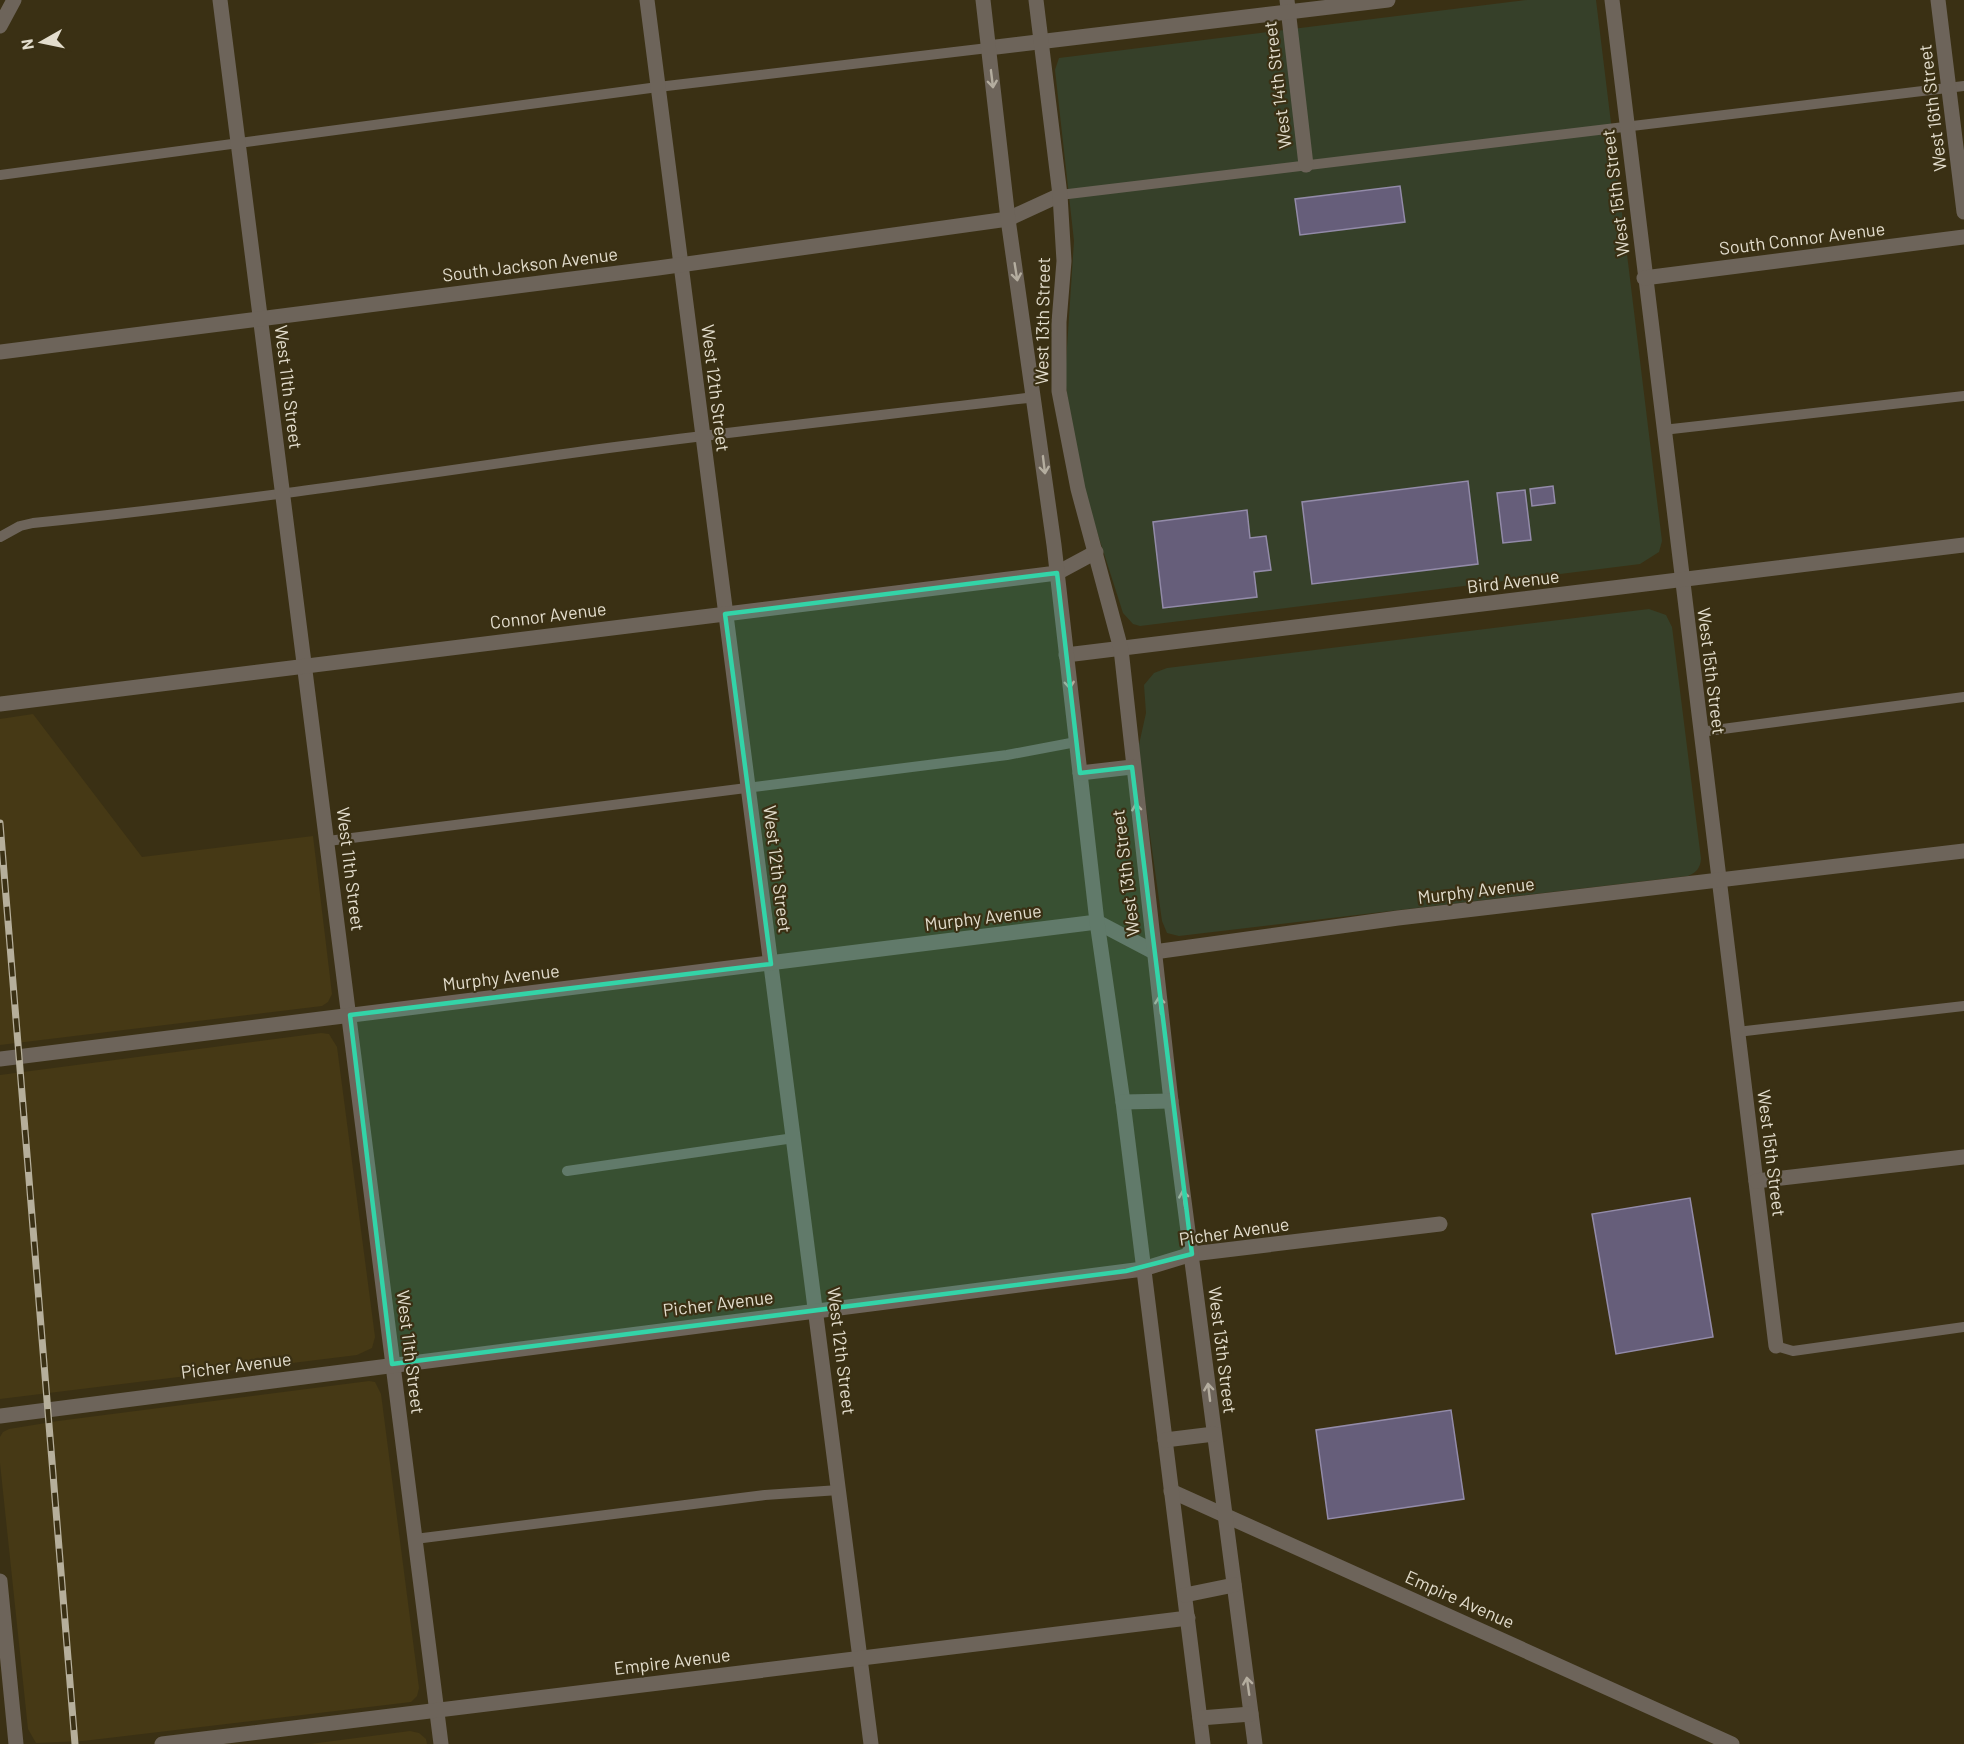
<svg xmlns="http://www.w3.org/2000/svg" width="1964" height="1744" viewBox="0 0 1964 1744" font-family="Barlow,sans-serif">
<rect width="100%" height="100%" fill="#3a3014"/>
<g fill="#463915">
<path d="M33 714 142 857 313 836 332 994 328 1002 322 1006 0 1045V719Z"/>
<path d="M321 1033 329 1034 337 1047 375 1337 372 1348 357 1355 0 1399V1075Z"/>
<path d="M369 1381 375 1382 381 1394 419 1688 417 1696 411 1702 83 1741 36 1743 28 1729 0 1463V1437L3 1432 9 1429 58 1421Z"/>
<path d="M410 1731 419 1733 426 1739 427 1744H310Z"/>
</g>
<g fill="#364029">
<path d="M1527 0H1596L1662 541 1659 552 1640 564 1140 626 1133 624 1123 613 1076 466 1065 378 1074 241 1055 70 1059 58Z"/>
<path d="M1649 609 1666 615 1672 627 1701 859C1700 868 1697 872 1688 876L1179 936 1167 933 1162 921 1138 749 1146 713 1144 685 1154 673 1167 668Z"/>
</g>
<g fill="#665e7a" stroke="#938ba9" stroke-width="1.5">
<path d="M1400 186 1405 222 1300 235 1295 199Z"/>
<path d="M1468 481 1478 564 1312 584 1302 502Z"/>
<path d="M1553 486 1555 503 1532 506 1530 489Z"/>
<path d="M1525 490 1531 540 1503 543 1497 493Z"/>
<path d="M1247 510 1250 538 1266 536 1271 570 1254 572 1257 597 1163 608 1153 522Z"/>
<path d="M1690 1198 1713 1337 1616 1354 1592 1214Z"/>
<path d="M1451 1410 1464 1499 1328 1519 1316 1430Z"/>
</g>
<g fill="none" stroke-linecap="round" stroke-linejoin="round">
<g stroke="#6d645a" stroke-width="10">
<path d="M0 175 658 87 988 48"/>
<path d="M1060 195 1964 86"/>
<path d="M1663 430 1964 396"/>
<path d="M0 537 20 526 33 523C202 506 369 482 536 458 702 434 869 417 1035 397"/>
<path d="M1700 732 1964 697"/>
<path d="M328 841 1007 755 1076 742"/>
<path d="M1737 1032 1964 1006"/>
<path d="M567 1171 794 1138"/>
<path d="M1776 1346 1793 1351 1964 1327"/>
<path d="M415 1539 765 1495 839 1490"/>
</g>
<g stroke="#6d645a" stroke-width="15">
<path d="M220 0 441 1744"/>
<path d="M647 0 871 1744"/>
<path d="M1287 0 1306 165"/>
<path d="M1612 0 1776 1346"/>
<path d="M1938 0 1964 212"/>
<path d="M0 26 14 0"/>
<path d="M988 48 1388 0"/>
<path d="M1644 278 1964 237"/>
<path d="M0 352 658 268 1008 219 1060 195"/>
<path d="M1066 655 1964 545"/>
<path d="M0 704 1057 573 1096 552"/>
<path d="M0 1059 1097 922 1154 952 1398 918 1964 851"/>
<path d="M1756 1181 1964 1157"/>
<path d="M0 1416 1143 1269 1192 1254 1440 1224"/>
<path d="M1171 1491 1732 1744"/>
<path d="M0 1581 16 1744"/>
<path d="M162 1744 1188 1618"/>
</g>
<g stroke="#6d645a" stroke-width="15">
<path d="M983 0 1008 219 1054 545 1097 922 1123 1102 1203 1744"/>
<path d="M1036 0 1060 195 1064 261 1059 322V391L1078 489 1121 649 1171 1101 1255 1744"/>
<path d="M1080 773 1132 767"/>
<path d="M1123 1102 1171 1101"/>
<path d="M1165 1440 1214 1434"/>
<path d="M1185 1595 1234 1585"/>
<path d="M1200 1718 1251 1714"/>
</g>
<g stroke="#b6af9b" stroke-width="7">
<path id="rail" d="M0 823 75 1744"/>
</g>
<use href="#rail" stroke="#3a3014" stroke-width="4.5" stroke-dasharray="14" stroke-linecap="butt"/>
</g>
<defs><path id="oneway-shaft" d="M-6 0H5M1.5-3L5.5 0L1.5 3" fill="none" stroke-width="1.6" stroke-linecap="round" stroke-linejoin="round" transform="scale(1.5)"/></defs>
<g stroke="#b4ad9f">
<use href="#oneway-shaft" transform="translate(992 79) rotate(83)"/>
<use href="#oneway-shaft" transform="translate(1016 272) rotate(81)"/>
<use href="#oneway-shaft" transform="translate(1044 465) rotate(83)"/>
<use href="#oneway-shaft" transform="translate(1069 680) rotate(84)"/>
<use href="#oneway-shaft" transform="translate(1137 812) rotate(-97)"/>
<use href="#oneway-shaft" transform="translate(1160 1005) rotate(-96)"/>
<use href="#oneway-shaft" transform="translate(1184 1199) rotate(-98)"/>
<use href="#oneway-shaft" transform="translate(1209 1392) rotate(-97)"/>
<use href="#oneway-shaft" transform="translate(1248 1686) rotate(-98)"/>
</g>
<path fill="#33d4a8" fill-opacity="0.2" stroke="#33d4a8" stroke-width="4.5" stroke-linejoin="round" d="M1057 573 1080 773 1132 767 1192 1254 1126 1271 392 1364 350 1015 771 964 725 614Z"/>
<g text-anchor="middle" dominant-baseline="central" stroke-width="4.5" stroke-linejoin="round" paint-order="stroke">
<g font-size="18" fill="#e3ddcd" stroke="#3a3014">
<text transform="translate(1277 85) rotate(-97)">West 14th Street</text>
<text transform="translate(1932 108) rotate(-97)">West 16th Street</text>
<text transform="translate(1615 193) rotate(-97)">West 15th Street</text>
<text transform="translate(1802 238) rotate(-7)">South Connor Avenue</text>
<text transform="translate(530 264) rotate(-7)">South Jackson Avenue</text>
<text transform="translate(1042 321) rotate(-89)">West 13th Street</text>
<text transform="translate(289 387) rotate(83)">West 11th Street</text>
<text transform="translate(716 388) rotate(83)">West 12th Street</text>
<text transform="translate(1513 581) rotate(-7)">Bird Avenue</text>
<text transform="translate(548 615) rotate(-7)">Connor Avenue</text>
<text transform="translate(1712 671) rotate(83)">West 15th Street</text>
<text transform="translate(351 869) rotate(83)">West 11th Street</text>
<text transform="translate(778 869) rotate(83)">West 12th Street</text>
<text transform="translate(1125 873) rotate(-97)">West 13th Street</text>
<text transform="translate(1476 890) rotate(-7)">Murphy Avenue</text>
<text transform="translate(983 917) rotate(-7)">Murphy Avenue</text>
<text transform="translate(501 977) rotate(-7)">Murphy Avenue</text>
<text transform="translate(1772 1153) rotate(83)">West 15th Street</text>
<text transform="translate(1234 1231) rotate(-8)">Picher Avenue</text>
<text transform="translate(718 1303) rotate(-7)">Picher Avenue</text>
<text transform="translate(1223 1350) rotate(83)">West 13th Street</text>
<text transform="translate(842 1351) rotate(83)">West 12th Street</text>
<text transform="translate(411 1352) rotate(83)">West 11th Street</text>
<text transform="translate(236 1365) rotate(-7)">Picher Avenue</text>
<text transform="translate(1460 1599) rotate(24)">Empire Avenue</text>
<text transform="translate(672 1661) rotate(-7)">Empire Avenue</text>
</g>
</g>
<g transform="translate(42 42) rotate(261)" stroke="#3a3014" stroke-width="4.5" paint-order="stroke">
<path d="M0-4.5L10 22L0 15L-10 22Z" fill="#e3ddcd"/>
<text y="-9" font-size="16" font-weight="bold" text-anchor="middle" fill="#e3ddcd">N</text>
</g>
</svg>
